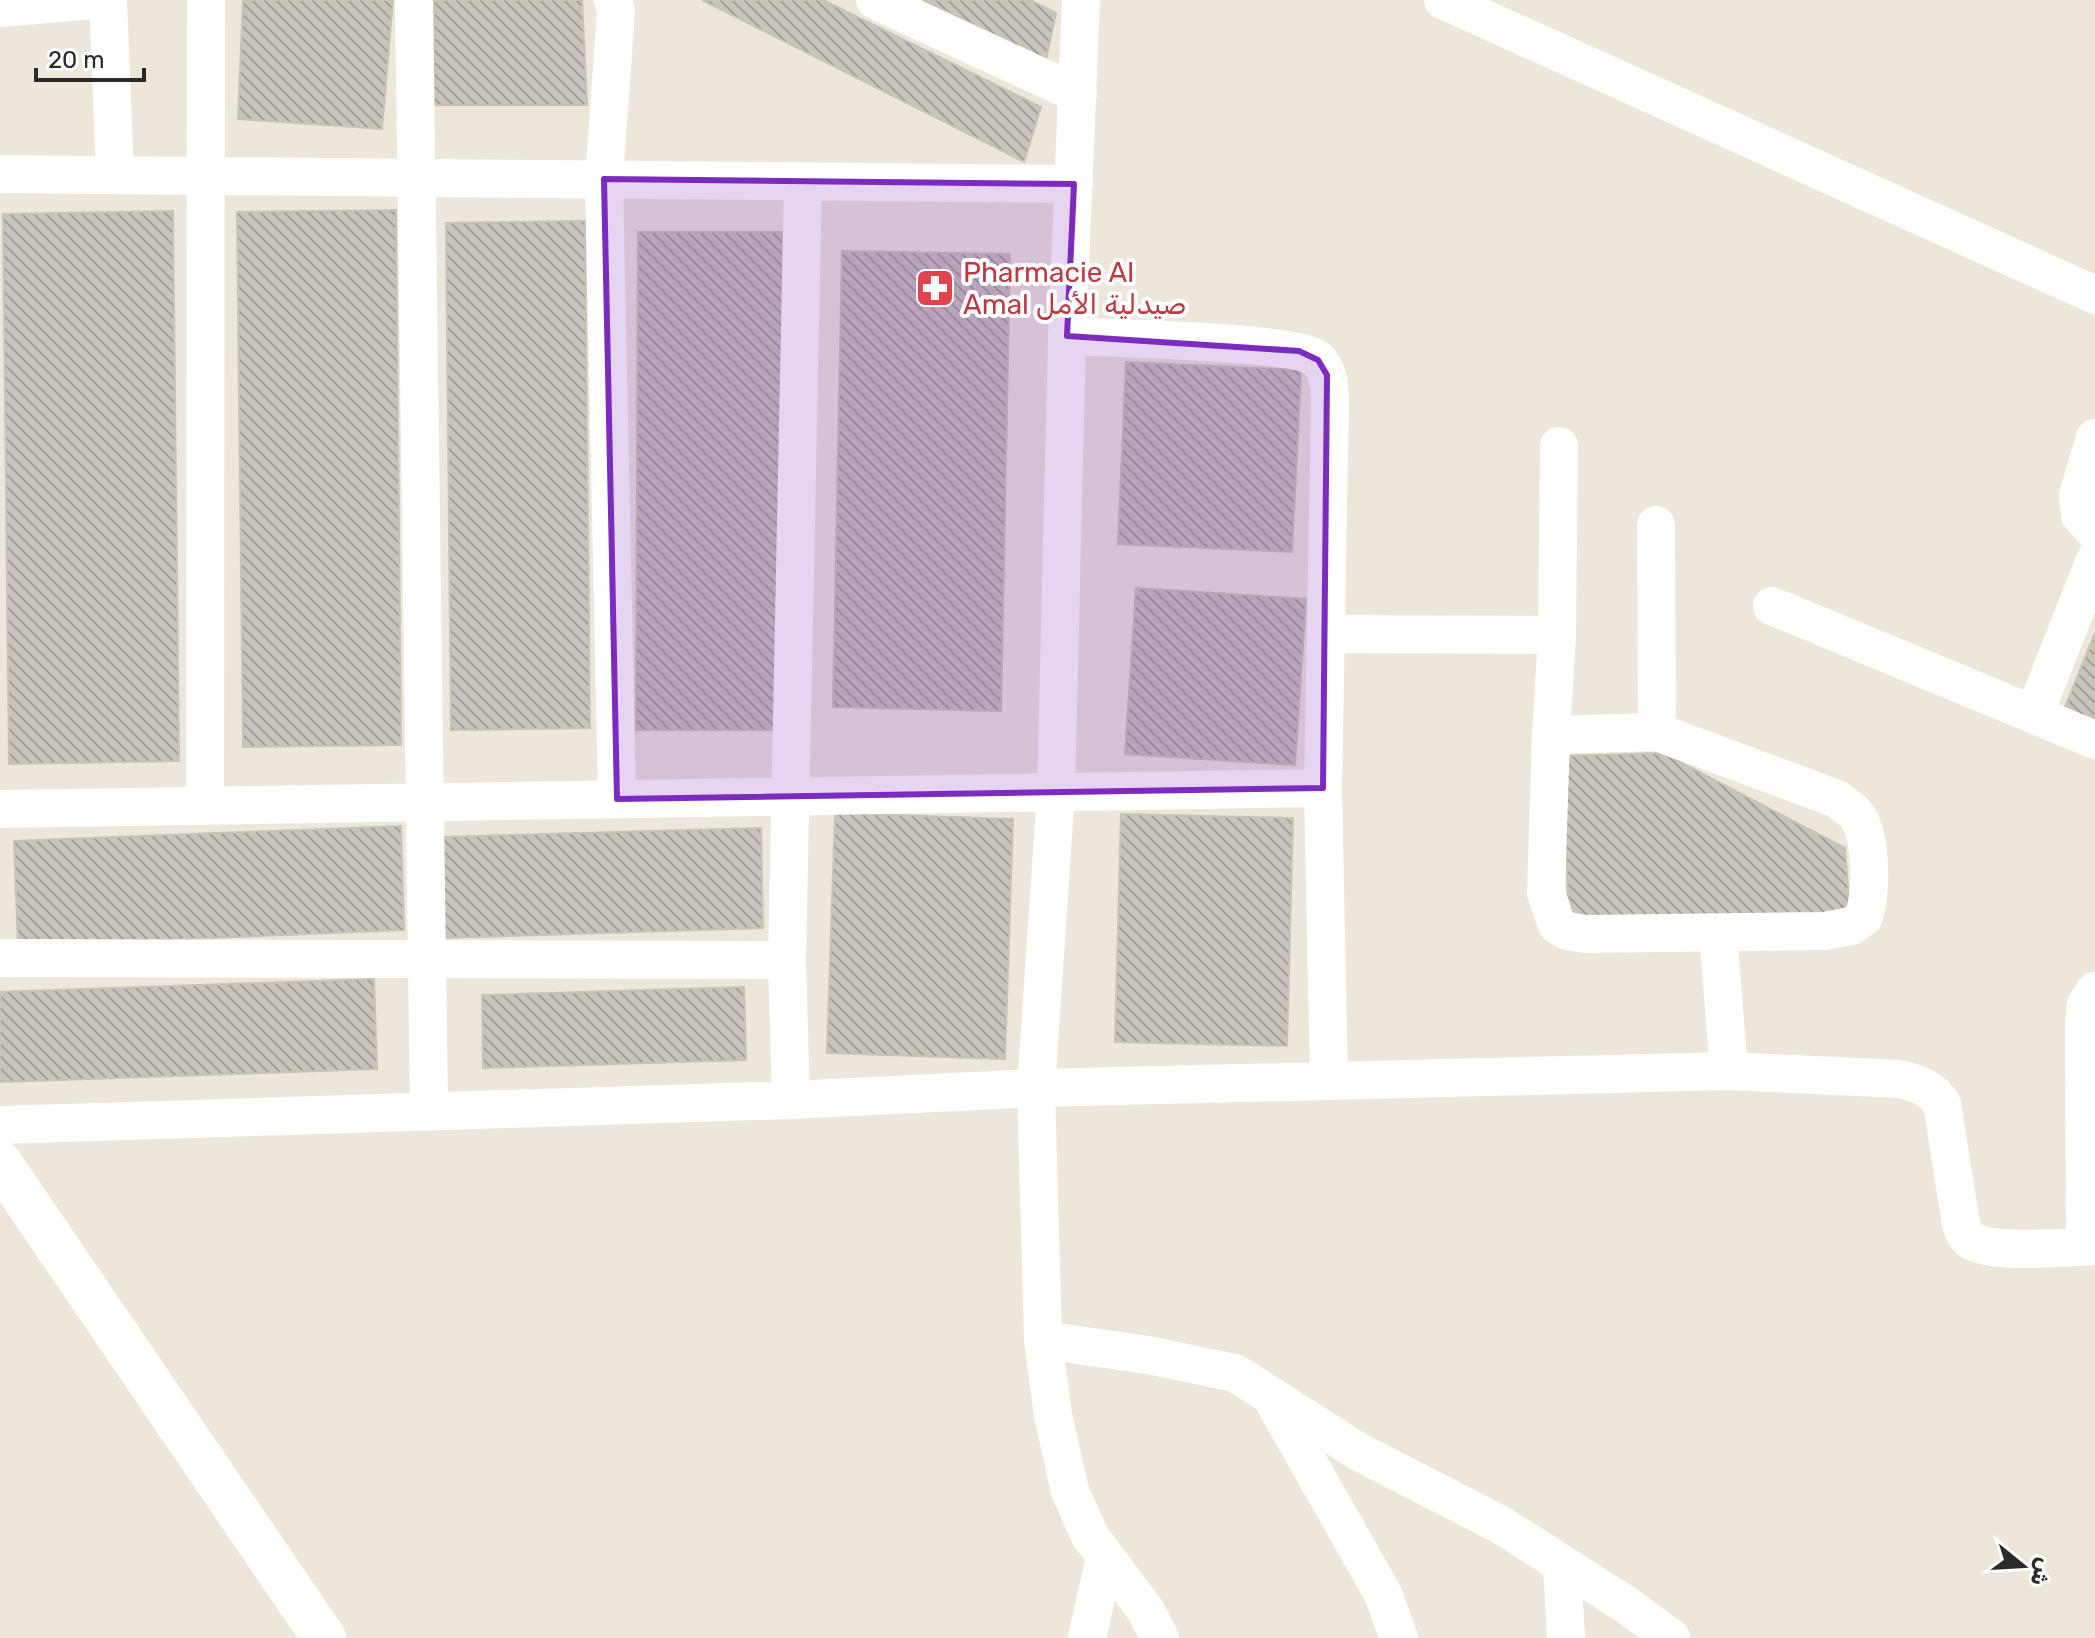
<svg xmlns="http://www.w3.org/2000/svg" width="2095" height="1638" viewBox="0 0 2095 1638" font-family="Rubik,Vazirmatn,sans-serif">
<defs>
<pattern id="building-back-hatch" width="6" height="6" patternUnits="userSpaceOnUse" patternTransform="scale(2)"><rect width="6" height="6" fill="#c8c4bb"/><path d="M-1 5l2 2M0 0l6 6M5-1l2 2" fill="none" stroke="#a39f98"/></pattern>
</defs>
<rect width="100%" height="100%" fill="#ede7db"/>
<g fill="url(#building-back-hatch)" stroke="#c9c3b5" stroke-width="2">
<path d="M243 0H393L382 129 238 119Z"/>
<path d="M434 0H582L587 105H434Z"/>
<path d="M702 0H823L1041 107 1024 162Z"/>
<path d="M922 0H1030L1056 13 1046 60Z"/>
<path d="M396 210 401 745 243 747 237 212Z"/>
<path d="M173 211 179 761 9 764 3 214Z"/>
<path d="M585 221 590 728 451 730 446 223Z"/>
<path d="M638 232H783L780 730H636Z"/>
<path d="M842 251 1010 254 1001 711 833 707Z"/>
<path d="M1126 362 1301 370 1292 552 1118 544Z"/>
<path d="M1136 588 1306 599 1295 765 1125 754Z"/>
<path d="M2095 633V725L2063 712Z"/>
<path d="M1663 753 1845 848 1850 915 1569 921 1562 756Z"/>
<path d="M835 813 1013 819 1005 1059 827 1053Z"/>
<path d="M1121 814 1293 818 1287 1046 1115 1042Z"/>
<path d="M401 826 404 930 18 946 14 841Z"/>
<path d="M761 828 763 928 443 938 441 837Z"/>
<path d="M374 979 377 1069 0 1082V992Z"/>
<path d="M744 987 746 1060 483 1068 482 995Z"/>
</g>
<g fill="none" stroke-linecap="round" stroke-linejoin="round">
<g stroke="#fff" stroke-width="38">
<path d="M108 0 115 175"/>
<path d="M414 0 429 1110"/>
<path d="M613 0 616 12 604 179 617 799"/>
<path d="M875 0 1078 94"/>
<path d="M1081 0 1067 336 1056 792 1036 1088 1043 1340 1053 1415 1070 1491 1090 1536 1146 1611 1160 1638"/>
<path d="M1443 0 2095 295"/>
<path d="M0 8 95 0"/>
<path d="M0 174 1074 184"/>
<path d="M1067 336C1106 338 1295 341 1317 359 1328 369 1329 384 1330 398L1323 788 1329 1081"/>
<path d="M2095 438 2078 495 2080 515 2095 532"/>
<path d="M1656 525 1657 732"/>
<path d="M1772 606 2095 740"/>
<path d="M1326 634 1557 635"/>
<path d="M2034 715 2095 560"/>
<path d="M1551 735 1657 732 1837 799C1843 804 1852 809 1857 816 1872 836 1872 895 1863 918L1851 926 1825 931 1585 934 1568 931 1557 925 1546 893 1551 735 1557 635 1559 446"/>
<path d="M205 806 206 0"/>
<path d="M0 809 1323 788"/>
<path d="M1718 933 1729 1071"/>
<path d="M0 958 787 960"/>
<path d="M791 1100 787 960 803 182"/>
<path d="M0 1125 791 1100 1036 1088 1329 1081 1729 1071 1899 1079C1918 1083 1931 1088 1942 1104L1961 1224C1963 1230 1964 1235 1970 1240 1993 1255 2066 1247 2095 1246"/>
<path d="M2085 1246 2084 1024 2086 1004 2095 991"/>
<path d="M1043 1340 1148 1355 1235 1373 1359 1452 1501 1525 1628 1606 1671 1638"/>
<path d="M1273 1400 1383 1594 1399 1638"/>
<path d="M1562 1566 1566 1638"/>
<path d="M1087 1638 1105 1558"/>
</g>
<path stroke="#fff" stroke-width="44" d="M0 1163 324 1638"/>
</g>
<path fill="#7b2cbf" fill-opacity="0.2" stroke="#7b2cbf" stroke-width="6" stroke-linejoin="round" d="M604 179 1074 184 1067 336 1299 351 1318 360 1327 375 1323 788 617 799Z"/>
<defs>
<g id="pharmacy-square" transform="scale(2)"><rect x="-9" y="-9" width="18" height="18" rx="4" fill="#e0444e" stroke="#fff"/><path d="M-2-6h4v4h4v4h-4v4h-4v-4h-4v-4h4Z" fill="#fff"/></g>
</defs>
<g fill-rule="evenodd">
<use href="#pharmacy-square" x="935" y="288"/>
</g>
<g text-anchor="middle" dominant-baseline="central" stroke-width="8" stroke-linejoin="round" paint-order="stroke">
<g font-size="28" fill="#be3a42" stroke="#fff" text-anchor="start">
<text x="963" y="272">Pharmacie Al<tspan x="963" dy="32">Amal صيدلية الأمل</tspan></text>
</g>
</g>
<g transform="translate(2023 1566) rotate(108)" stroke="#ffffff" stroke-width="6" paint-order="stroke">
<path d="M0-6L14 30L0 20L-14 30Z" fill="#2a2a2a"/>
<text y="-12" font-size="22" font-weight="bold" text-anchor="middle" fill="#2a2a2a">ش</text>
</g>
<path d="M36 68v12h108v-12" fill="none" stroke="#2a2a2a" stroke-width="4"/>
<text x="48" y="68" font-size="24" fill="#2a2a2a" stroke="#ffffff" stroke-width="6" paint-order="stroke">20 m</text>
</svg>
